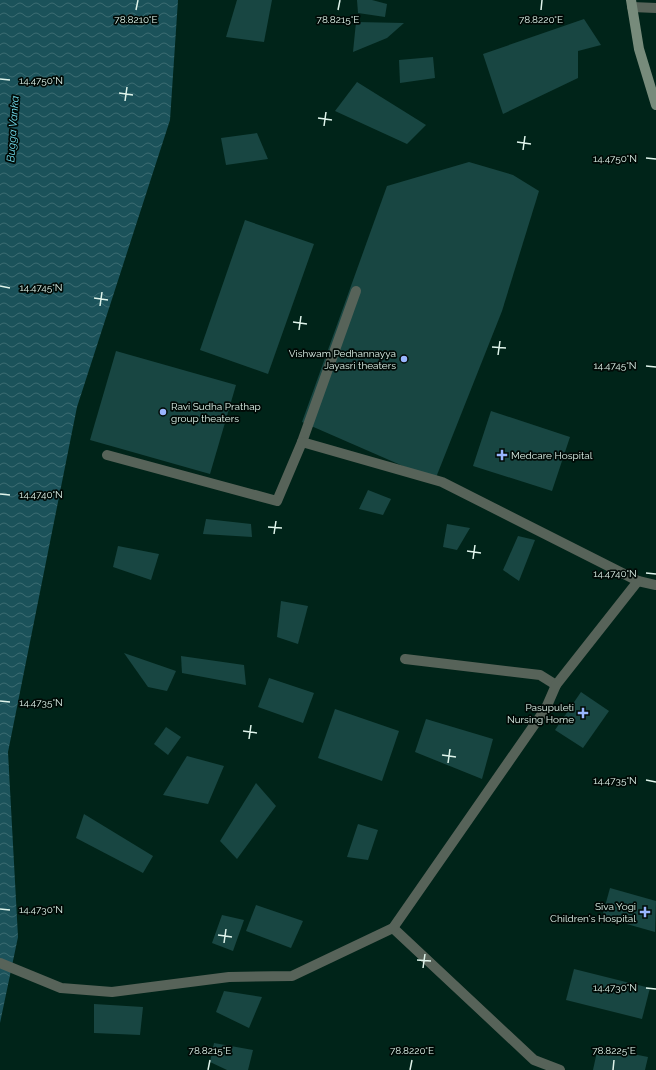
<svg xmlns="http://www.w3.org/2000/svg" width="656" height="1070" viewBox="0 0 656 1070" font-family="Raleway,sans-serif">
<defs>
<pattern id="water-waves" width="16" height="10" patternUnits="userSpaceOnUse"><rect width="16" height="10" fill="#1b525a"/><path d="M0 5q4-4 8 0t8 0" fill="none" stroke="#3c6c72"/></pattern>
</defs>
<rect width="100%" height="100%" fill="#002419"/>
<path fill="url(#water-waves)" d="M0 0H178L170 120 77 407 8 752 18 937 0 1023Z"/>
<g fill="#184642">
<path d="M237 0H272L264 42 226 37Z"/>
<path d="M357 0H372L387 4 385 17 358 13Z"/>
<path d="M584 19 601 45 578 51V78L503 114 483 54Z"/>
<path d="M356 22 404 23 387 38 353 52Z"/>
<path d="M433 57 435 78 400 83 399 60Z"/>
<path d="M357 82 426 125 407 144 335 111Z"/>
<path d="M257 133 268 159 226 165 221 138Z"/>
<path d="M469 162 513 175 539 191 502 311 435 480 302 422 387 186Z"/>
<path d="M245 220 314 244 268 374 200 350Z"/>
<path d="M116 351 236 385 210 474 90 440Z"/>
<path d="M491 411 570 437 552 491 473 466Z"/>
<path d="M368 490 391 499 383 515 359 509Z"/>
<path d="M206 519 251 524 252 537 203 534Z"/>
<path d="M447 524 470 528 457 550 443 547Z"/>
<path d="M518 536 535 540 519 581 503 570Z"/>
<path d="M118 546 159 554 151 580 113 567Z"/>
<path d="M281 601 308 606 298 644 277 637Z"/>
<path d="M124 653 176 671 167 691 148 687Z"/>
<path d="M181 656 244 665 246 685 182 673Z"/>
<path d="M269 678 314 693 303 723 258 707Z"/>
<path d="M581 692 609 711 583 748 555 730Z"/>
<path d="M335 709 399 731 382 781 318 758Z"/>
<path d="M426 719 493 739 482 779 415 752Z"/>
<path d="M166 727 181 737 168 755 154 744Z"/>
<path d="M187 756 224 766 208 804 163 795Z"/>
<path d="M256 783 276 806 237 859 220 841Z"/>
<path d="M84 814 153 856 143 873 76 838Z"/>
<path d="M358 824 378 830 368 860 347 857Z"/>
<path d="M610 888 656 901 655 932 602 917Z"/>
<path d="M256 905 303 921 291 948 246 931Z"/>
<path d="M222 915 244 920 233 951 212 943Z"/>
<path d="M574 969 650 988 642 1019 566 1000Z"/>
<path d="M224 991 262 997 249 1028 216 1012Z"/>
<path d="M94 1004 143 1007 140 1035 94 1033Z"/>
<path d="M214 1043 253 1050 248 1070H227L210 1062Z"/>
<path d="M598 1047 648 1057 645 1070H593Z"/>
</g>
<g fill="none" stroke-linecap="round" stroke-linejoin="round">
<g stroke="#576359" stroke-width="10">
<path d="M632 7 656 8"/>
<path d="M302 442 356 291"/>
<path d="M107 455 277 501 302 442 442 482 638 581 656 585"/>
<path d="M405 659 540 675 556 685"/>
<path d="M393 928 534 1060 560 1070"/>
<path d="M0 963 61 988 112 992 229 977 292 976 393 928 546 708 556 685 638 581"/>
</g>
<path stroke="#778b7b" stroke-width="10" d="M631 0 639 49 656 105"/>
</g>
<path fill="none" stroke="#dff4eb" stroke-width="1.5" d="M136 10 138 0M338 10 340 0M541 10 542 0M0 79 10 80M119 93 133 95M125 101 127 87M318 118 332 120M324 126 326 112M517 142 531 144M523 150 525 136M646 158 656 159M0 286 10 288M94 298 108 300M100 306 102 292M293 322 307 324M299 330 301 316M492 347 506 348M498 355 500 341M646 366 656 367M0 494 10 495M268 527 282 528M274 534 276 521M467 551 481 553M473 559 475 545M646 573 656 574M0 701 10 702M243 731 257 733M249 739 251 725M442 755 456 757M448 763 450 749M646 780 656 782M0 909 10 910M218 935 232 937M224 943 226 929M417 960 431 961M423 968 425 954M646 988 656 989M208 1070 210 1060M410 1070 412 1060M613 1070 614 1060"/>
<g fill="#99b5fd" stroke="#000a06" stroke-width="1.5">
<circle cx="404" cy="359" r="4"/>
<circle cx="163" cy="412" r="4"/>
<path d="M500 449h4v4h4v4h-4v4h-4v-4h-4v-4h4z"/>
<path d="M581 707h4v4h4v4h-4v4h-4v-4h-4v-4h4z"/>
<path d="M643 906h4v4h4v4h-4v4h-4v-4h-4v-4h4z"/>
</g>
<g text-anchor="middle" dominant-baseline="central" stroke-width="3.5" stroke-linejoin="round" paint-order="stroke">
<g font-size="10" fill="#dff4eb" stroke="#000a06" text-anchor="end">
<text x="396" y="353">Vishwam Pedhannayya<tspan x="396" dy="12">Jayasri theaters</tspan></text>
<text x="171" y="406" text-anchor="start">Ravi Sudha Prathap<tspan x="171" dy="12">group theaters</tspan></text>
<text x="511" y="455" text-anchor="start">Medcare Hospital</text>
<text x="574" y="707">Pasupuleti<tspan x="574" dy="12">Nursing Home</tspan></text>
<text x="636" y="906">Siva Yogi<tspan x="636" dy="12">Children's Hospital</tspan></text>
</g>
<g font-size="11" font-style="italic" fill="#72deef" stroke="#000a06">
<text transform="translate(13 129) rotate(-86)">Bugga Vanka</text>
</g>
</g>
<g font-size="10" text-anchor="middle" fill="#dff4eb" stroke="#000a06" stroke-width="3.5" stroke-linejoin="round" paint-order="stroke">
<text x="136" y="23">78.8210°E</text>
<text x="338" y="23">78.8215°E</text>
<text x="541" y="23">78.8220°E</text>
<text x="41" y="84">14.4750°N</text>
<text x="615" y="162">14.4750°N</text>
<text x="41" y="291">14.4745°N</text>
<text x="615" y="369">14.4745°N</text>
<text x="41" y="498">14.4740°N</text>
<text x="615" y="577">14.4740°N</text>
<text x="41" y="706">14.4735°N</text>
<text x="615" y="784">14.4735°N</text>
<text x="41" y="913">14.4730°N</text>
<text x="615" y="991">14.4730°N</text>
<text x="210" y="1054">78.8215°E</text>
<text x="412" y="1054">78.8220°E</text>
<text x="614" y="1054">78.8225°E</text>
</g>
</svg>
